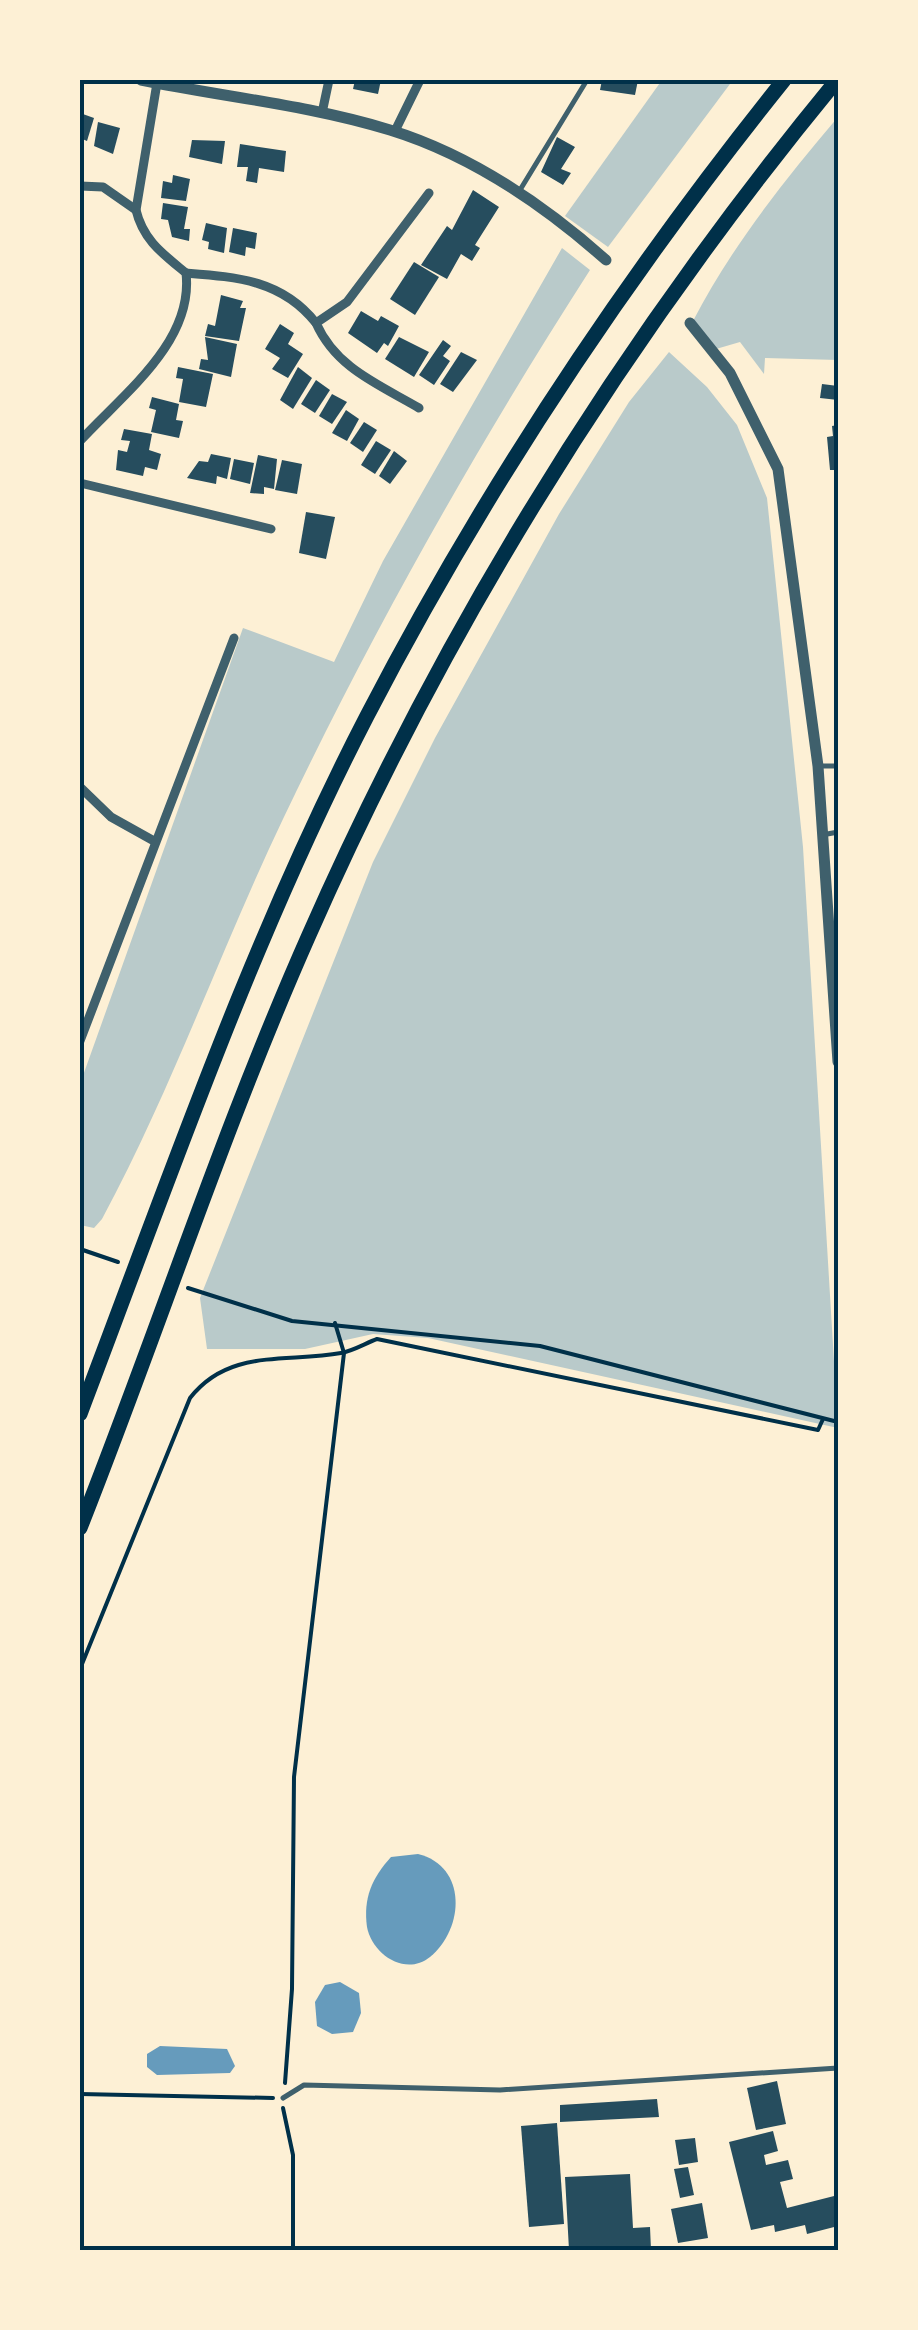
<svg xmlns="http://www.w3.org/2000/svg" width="918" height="2330" viewBox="0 0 918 2330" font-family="'Roboto Serif',serif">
<rect width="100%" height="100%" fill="#fdf0d5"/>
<g fill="#b9caca">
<path d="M662 80H733L608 247 565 216Z"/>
<path d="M838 117V360L765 358 764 374 740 342 716 349 693 321C732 246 783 182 838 117Z"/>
<path d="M562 248 590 270C477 446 373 630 283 819 220 951 172 1089 102 1219L94 1228 80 1225V1084L243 628 334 662 383 561Z"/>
<path d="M669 352 707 387 737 425 767 498 803 847 838 1428 428 1338 373 1334 305 1349H207L200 1298 373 862 435 738 559 514 629 402Z"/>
</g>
<g fill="#669bbc">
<path d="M418 1854C467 1866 465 1928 430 1957 405 1977 372 1954 367 1927 363 1898 372 1878 391 1857Z"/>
<path d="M340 1982 359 1993 361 2013 353 2032 332 2034 317 2026 315 2002 325 1985Z"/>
<path d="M160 2046 227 2049 235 2066 230 2073 157 2075 147 2067V2054Z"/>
</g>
<g fill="#264d5e">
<path d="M355 80H381L378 94 353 89Z"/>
<path d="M602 80H638L635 95 600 90Z"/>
<path d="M80 113 94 118 87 141 80 138Z"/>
<path d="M98 122 120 128 113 154 94 146Z"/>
<path d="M557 137 575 147 561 169 571 173 563 185 541 172Z"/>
<path d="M192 140 225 141 222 164 189 157Z"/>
<path d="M240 144 286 151 284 172 259 168 257 183 246 181 248 167H237Z"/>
<path d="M173 175 190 179 186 201 161 198 163 181 172 183Z"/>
<path d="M473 190 499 207 475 245 480 248 472 261 461 254 447 279 421 265 447 226 452 230Z"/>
<path d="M163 203 188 207 184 229H190L189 241 172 237 168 220 161 219Z"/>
<path d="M206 223 227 228 224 253 208 249 209 242 202 240Z"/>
<path d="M233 228 257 233 255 249 246 247 245 256 229 252Z"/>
<path d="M414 262 439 277 415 315 390 299Z"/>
<path d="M221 295 243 301 240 308H246L239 341 205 336 208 324 215 326Z"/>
<path d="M361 311 378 321 381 316 399 326 388 346 384 343 377 353 348 333Z"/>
<path d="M280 324 294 333 288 344 303 354 288 378 272 369 280 358 265 349Z"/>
<path d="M205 337 237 344 231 377 199 369 201 359 208 360Z"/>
<path d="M399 337 429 352 414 377 385 359Z"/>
<path d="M443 340 451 346 443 356 450 361 434 385 419 375Z"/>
<path d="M461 352 477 360 453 392 440 384Z"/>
<path d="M178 367 213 374 206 407 179 402 183 379 176 378Z"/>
<path d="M298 367 312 378 293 409 280 400Z"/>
<path d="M316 380 330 390 315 413 301 404Z"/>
<path d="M822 384 838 386V400L820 398Z"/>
<path d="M332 394 347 402 332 424 319 416Z"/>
<path d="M152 397 179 404 176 420 183 421 179 438 151 432 156 410 149 408Z"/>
<path d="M346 410 359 419 347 441 332 433Z"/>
<path d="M364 422 377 430 363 452 350 443Z"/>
<path d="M838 425V470H830L827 437 833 436 832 426Z"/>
<path d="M124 429 152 434 149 450 161 454 157 470 145 467 143 476 116 470 118 450 127 452 130 441 121 440Z"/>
<path d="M376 441 391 450 375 474 361 465Z"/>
<path d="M394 451 407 461 390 484 379 476Z"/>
<path d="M211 454 231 458 227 479 217 476 216 484 187 478 199 461 208 462Z"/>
<path d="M258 455 277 459 274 489 264 487V494L250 493Z"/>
<path d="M234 459 254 463 250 484 230 479Z"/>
<path d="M282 460 302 464 297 494 275 490Z"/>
<path d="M306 512 335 517 326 559 299 553Z"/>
<path d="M777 2081 786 2124 756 2130 747 2088Z"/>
<path d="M657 2099 659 2117 560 2122V2105Z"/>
<path d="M557 2123 564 2224 529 2227 521 2126Z"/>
<path d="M773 2131 778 2151 764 2155 766 2165 788 2160 793 2179 780 2182 787 2208 838 2195V2226L807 2234 805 2225 775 2232 774 2225 751 2230 729 2142Z"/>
<path d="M695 2138 698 2162 679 2165 675 2140Z"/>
<path d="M688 2167 694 2195 680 2198 674 2169Z"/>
<path d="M630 2174 633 2228 650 2227 651 2250H569L565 2177Z"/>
<path d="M702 2203 708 2238 678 2243 671 2209Z"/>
</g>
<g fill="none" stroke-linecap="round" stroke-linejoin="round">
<g stroke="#003049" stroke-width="4">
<path d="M80 1249 118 1262"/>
<path d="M188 1288 292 1321 540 1346 838 1422"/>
<path d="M80 1669 190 1398C229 1348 286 1363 341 1353 353 1351 366 1343 377 1339L818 1430 823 1419"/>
<path d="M285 2083 292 1989 294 1777 344 1353 335 1323"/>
<path d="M80 2094 273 2098"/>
<path d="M283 2108 293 2155V2250"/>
</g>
<g stroke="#3f606c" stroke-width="5">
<path d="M520 190 587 80"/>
<path d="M821 766H838"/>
<path d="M822 835 838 832"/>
<path d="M283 2098 304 2085 500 2090 838 2068"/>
</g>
<g stroke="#3f606c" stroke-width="9">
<path d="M322 113 329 80"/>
<path d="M395 131 420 80"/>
<path d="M80 186 103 187 136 210"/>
<path d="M186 273C237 277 282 280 316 323"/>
<path d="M419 408C378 384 336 368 316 323L347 302 429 193"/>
<path d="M80 441C123 394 194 342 186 273 163 254 143 240 136 210L157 83"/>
<path d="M80 483 271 529"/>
<path d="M80 787 111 817 154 841"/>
<path d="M80 1041 234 638"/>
</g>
<g stroke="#3f606c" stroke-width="11">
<path d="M141 80C224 97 309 105 390 130 471 155 544 205 606 260"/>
<path d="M690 323 730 373 778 469 818 766 838 1062"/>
</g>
<g stroke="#003049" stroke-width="15">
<path d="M80 1414C169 1180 251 940 367 716 484 490 625 278 784 80"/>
<path d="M80 1528C158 1331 223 1129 309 935 445 626 623 340 837 80"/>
</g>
</g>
<rect width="918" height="2330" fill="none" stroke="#fdf0d5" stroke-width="165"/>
<rect x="82" y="82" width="754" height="2166" fill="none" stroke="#003049" stroke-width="4"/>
</svg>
